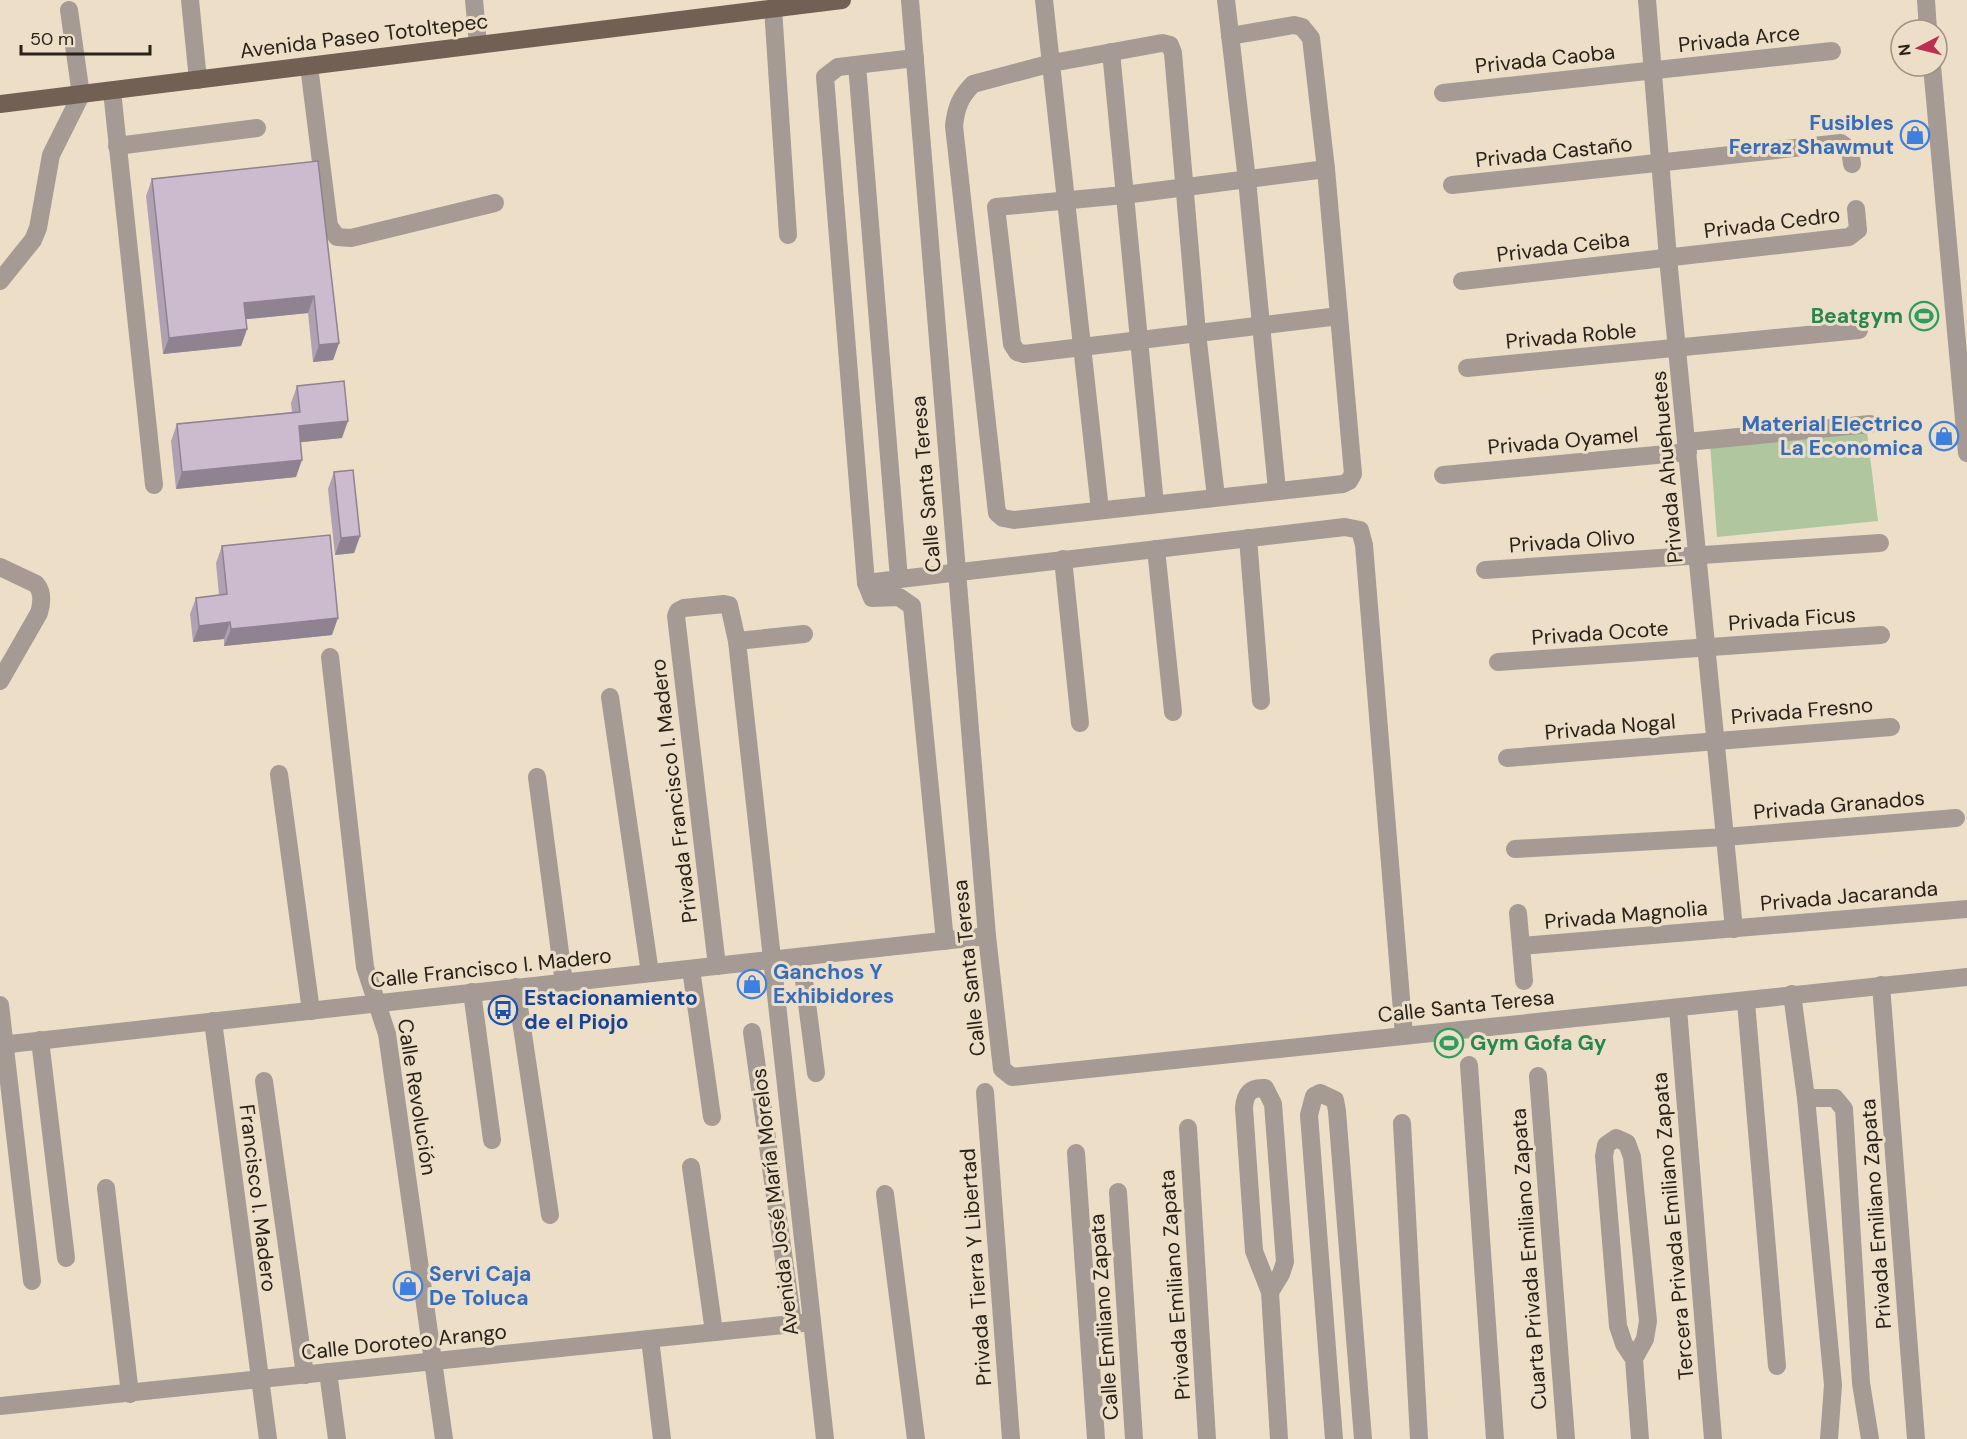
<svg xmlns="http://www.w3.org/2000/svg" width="1967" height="1439" viewBox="0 0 1967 1439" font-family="'DM Sans',sans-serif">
<rect width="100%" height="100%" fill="#eddfc7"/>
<path fill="#afc69f" d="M1867 432 1878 521 1717 537 1710 443Z"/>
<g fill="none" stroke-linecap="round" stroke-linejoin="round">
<g stroke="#a59a94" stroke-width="18">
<path d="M190 0 198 80"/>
<path d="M474 0 478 44"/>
<path d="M910 0 987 936 1002 1069 1012 1077 1967 977"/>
<path d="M1044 0 1100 510"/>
<path d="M1226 0 1247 180 1277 490"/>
<path d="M1647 0 1668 258 1734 929"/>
<path d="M1926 0 1928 30"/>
<path d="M773 8 788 235"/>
<path d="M1111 52 1155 504"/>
<path d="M915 58 838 67 825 77 866 583 1345 527 1360 530 1364 545 1404 1035"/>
<path d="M857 65 899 579"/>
<path d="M309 66 329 226 337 237 351 238 495 203"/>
<path d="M1932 66 1967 453"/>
<path d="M112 91 154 485"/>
<path d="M1443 93 1832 51"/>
<path d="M117 146 257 128"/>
<path d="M1326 169 1124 195 996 207 1012 344 1017 352 1024 354 1339 316"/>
<path d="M1452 185 1841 143 1850 150 1852 164"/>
<path d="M0 281 33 240 38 228 51 155 81 95 69 10"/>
<path d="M1462 281 1849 237 1858 230 1856 209"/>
<path d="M1467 368 1859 330"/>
<path d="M1687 442 1870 424"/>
<path d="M1443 475 1688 452"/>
<path d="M1216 497 1197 333 1173 53 1170 45 1162 43 1052 63 973 84C960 97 956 108 954 126L997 513 1003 518 1014 520 1343 484 1349 481 1353 474 1326 169 1311 38 1302 27 1294 25 1230 36"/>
<path d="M1248 538 1261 701"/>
<path d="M1156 549 1173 712"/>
<path d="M1063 559 1080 723"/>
<path d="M0 567 36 584C43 592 42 603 39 613L0 681"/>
<path d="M1485 570 1880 543"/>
<path d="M866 583 872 598 899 597 912 606 945 941"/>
<path d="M737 641 804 634"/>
<path d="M330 657 365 967 387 1034 444 1439"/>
<path d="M1498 662 1881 635"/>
<path d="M610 697 650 973"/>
<path d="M1507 758 1891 727"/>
<path d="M279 774 311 1011"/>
<path d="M537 777 564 983"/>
<path d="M1515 849 1725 837 1956 818"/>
<path d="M1518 913 1524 981"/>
<path d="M1522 946 1967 909"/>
<path d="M801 957 816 1073"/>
<path d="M717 966 676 616 678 611 684 608 724 604 729 605 737 641 825 1439"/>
<path d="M691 969 712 1117"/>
<path d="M1881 985 1916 1439"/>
<path d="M516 987 550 1215"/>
<path d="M472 992 492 1140"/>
<path d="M1792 994 1806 1098 1833 1385 1829 1439"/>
<path d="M1746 1002 1777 1366"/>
<path d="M0 1005 32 1281"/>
<path d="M1678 1009 1713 1439"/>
<path d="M213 1021 268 1439"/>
<path d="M752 1032 793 1324"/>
<path d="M40 1040 66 1258"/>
<path d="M0 1045 987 936"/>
<path d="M1469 1065 1495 1439"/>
<path d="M1538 1076 1566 1439"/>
<path d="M264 1081 305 1375"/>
<path d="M985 1092 1011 1439"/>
<path d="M1806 1098H1835L1844 1109 1861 1383 1870 1439"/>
<path d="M1402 1123 1419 1439"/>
<path d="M1188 1128 1207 1439"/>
<path d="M1076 1153 1096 1439"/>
<path d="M691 1167 714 1332"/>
<path d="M106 1188 130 1394"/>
<path d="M1118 1192 1134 1439"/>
<path d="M885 1194 916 1439"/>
<path d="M1270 1292 1281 1274 1285 1262 1273 1104 1265 1088C1250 1087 1245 1094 1244 1108L1254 1251 1270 1292 1279 1439"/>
<path d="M650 1339 662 1439"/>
<path d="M1634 1359 1624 1344 1618 1326 1604 1156 1606 1145 1616 1138 1627 1143 1632 1157 1648 1321 1645 1339 1634 1359 1640 1439"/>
<path d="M328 1372 337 1439"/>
<path d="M0 1406 812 1322"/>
<path d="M1334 1439 1309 1115 1314 1096 1320 1093 1335 1100 1337 1111 1363 1439"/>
</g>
<path stroke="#736055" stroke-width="18" d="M0 104 842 0"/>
</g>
<g fill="#afa0b2">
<path d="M318 161 339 343 333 360 313 362 308 313 246 319 247 329 241 346 163 354 146 196 152 179Z"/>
<path d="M297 386 342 438 301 442 296 477 176 489 171 441 177 424 292 412 291 403Z"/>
<path d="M334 472 360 536 354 553 335 555 328 489Z"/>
<path d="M222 546 332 635 224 646V639L193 642 190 614 196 598 219 595 216 563Z"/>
</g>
<g fill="#8f8291">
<path d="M314 296 308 313 238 320 244 303Z"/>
<path d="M247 329 241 346 163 354 169 338Z"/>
<path d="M339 343 333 360 313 362 319 345Z"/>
<path d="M348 421 342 438 293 443 299 426Z"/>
<path d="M302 460 296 477 176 489 182 472Z"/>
<path d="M360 536 354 553 335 555 341 538Z"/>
<path d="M338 618 332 635 224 646 231 629Z"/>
<path d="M230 622 224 639 193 642 199 626Z"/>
</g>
<g fill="#ccbacf" stroke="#8f8291" stroke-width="1.5">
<path d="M318 161 339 343 319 345 314 296 244 303 247 329 169 338 152 179Z"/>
<path d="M344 381 348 421 299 426 302 460 182 472 177 424 300 412 297 386Z"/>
<path d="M353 470 360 536 341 538 334 472Z"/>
<path d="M330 535 338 618 231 629 230 622 199 626 196 598 227 594 222 546Z"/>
</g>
<defs>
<g id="shop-ring" transform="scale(1.5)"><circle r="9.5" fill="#eddfc7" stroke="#3f7fe0" stroke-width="1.5"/><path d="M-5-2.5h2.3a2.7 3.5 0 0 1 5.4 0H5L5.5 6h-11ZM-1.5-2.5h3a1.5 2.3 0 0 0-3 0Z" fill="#3f7fe0"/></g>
<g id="stadium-ring" transform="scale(1.5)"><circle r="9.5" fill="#eddfc7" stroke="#2e9e5b" stroke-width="1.5"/><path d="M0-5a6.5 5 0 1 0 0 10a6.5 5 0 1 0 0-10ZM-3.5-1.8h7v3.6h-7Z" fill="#2e9e5b"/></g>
<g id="bus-ring" transform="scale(1.5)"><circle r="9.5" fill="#eddfc7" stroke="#1a4fb4" stroke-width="1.5"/><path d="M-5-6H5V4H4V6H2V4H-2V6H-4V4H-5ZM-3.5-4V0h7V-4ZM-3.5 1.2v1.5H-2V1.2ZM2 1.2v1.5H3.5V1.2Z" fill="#1a4fb4"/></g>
</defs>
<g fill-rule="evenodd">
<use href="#shop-ring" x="1915" y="135"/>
<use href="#stadium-ring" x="1924" y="316"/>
<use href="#shop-ring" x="1944" y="436"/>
<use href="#shop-ring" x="752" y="984"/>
<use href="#bus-ring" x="503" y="1010"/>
<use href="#stadium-ring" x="1449" y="1043"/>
<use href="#shop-ring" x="408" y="1286"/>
</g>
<g text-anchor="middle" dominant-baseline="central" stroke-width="6" stroke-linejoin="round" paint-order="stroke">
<g font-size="21" fill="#282219" stroke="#eddfc7">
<text transform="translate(364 36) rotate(-7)">Avenida Paseo Totoltepec</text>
<text transform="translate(1739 39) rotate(-6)">Privada Arce</text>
<text transform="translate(1545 59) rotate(-6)">Privada Caoba</text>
<text transform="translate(1554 152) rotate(-6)">Privada Castaño</text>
<text transform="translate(1772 223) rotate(-7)">Privada Cedro</text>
<text transform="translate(1563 247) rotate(-7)">Privada Ceiba</text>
<text transform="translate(1571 336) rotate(-5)">Privada Roble</text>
<text transform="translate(1563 441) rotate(-5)">Privada Oyamel</text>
<text transform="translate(1667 467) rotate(-95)">Privada Ahuehuetes</text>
<text transform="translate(926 484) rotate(-95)">Calle Santa Teresa</text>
<text transform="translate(1572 541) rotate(-4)">Privada Olivo</text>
<text transform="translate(1792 619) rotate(-4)">Privada Ficus</text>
<text transform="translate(1600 633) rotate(-4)">Privada Ocote</text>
<text transform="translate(1802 711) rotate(-5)">Privada Fresno</text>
<text transform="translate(1610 727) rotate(-5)">Privada Nogal</text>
<text transform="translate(674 791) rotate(-97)">Privada Francisco I. Madero</text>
<text transform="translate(1839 805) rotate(-5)">Privada Granados</text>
<text transform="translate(1849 896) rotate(-5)">Privada Jacaranda</text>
<text transform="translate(1626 915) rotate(-5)">Privada Magnolia</text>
<text transform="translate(491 968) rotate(-6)">Calle Francisco I. Madero</text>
<text transform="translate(969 968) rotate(-96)">Calle Santa Teresa</text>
<text transform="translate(1466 1006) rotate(-6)">Calle Santa Teresa</text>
<text transform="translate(417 1097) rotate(81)">Calle Revolución</text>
<text transform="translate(258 1198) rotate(83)">Francisco I. Madero</text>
<text transform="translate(775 1202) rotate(-97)">Avenida José María Morelos</text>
<text transform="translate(1876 1214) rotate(-94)">Privada Emiliano Zapata</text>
<text transform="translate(1673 1226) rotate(-95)">Tercera Privada Emiliano Zapata</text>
<text transform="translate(1529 1259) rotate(-94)">Cuarta Privada Emiliano Zapata</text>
<text transform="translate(976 1267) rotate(-94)">Privada Tierra Y Libertad</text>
<text transform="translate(1175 1285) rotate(-94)">Privada Emiliano Zapata</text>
<text transform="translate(1104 1317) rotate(-94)">Calle Emiliano Zapata</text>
<text transform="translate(404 1342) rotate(-6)">Calle Doroteo Arango</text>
</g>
<g font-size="21" font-weight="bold" fill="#366cbe" stroke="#eddfc7" text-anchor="end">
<text x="1894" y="123">Fusibles<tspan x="1894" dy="24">Ferraz Shawmut</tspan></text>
<text x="1923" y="424">Material Electrico<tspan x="1923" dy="24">La Economica</tspan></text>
<text x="773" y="972" text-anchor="start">Ganchos Y<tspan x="773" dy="24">Exhibidores</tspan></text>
<text x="429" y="1274" text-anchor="start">Servi Caja<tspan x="429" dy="24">De Toluca</tspan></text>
</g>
<g font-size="21" font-weight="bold" fill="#27864d" stroke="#eddfc7" text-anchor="end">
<text x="1903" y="316">Beatgym</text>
<text x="1470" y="1043" text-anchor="start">Gym Gofa Gy</text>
</g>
<g font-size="21" font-weight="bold" fill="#164399" stroke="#eddfc7" text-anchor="start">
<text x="524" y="998">Estacionamiento<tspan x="524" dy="24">de el Piojo</tspan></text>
</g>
</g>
<g transform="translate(1919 48) rotate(263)"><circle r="28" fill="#eddfc7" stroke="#9e9381" stroke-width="1.5"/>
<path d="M0-4.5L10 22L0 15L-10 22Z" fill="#be2e50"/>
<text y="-9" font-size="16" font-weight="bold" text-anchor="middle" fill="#282219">N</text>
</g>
<path d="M21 45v9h129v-9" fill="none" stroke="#282219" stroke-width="3"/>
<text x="30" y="45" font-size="18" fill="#282219" stroke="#eddfc7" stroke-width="4.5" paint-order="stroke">50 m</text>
</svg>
